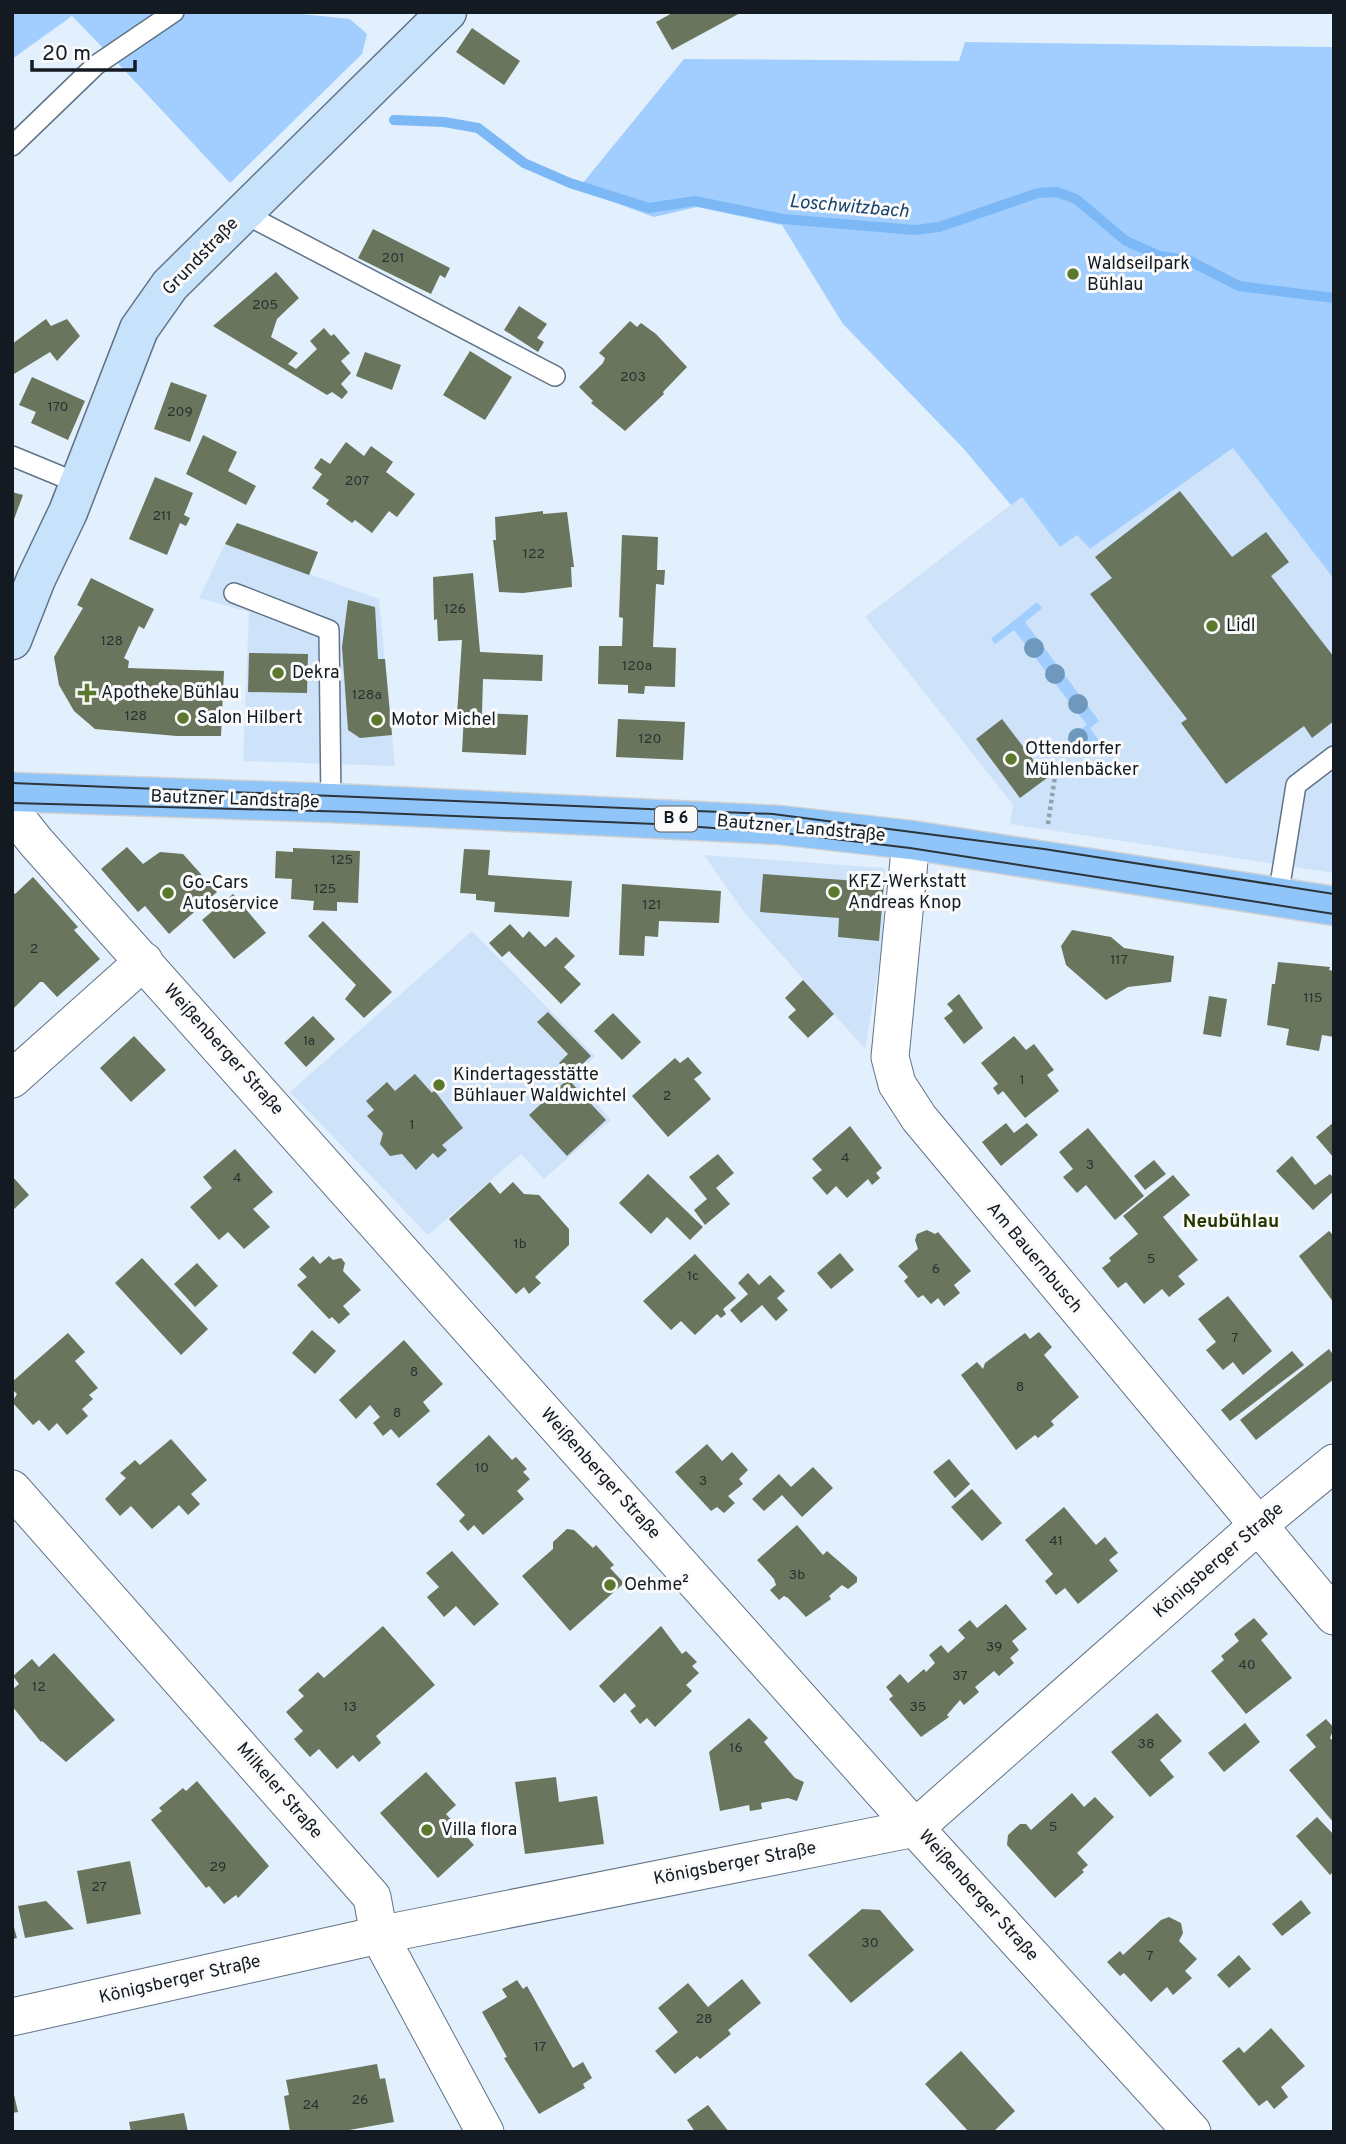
<svg xmlns="http://www.w3.org/2000/svg" width="1346" height="2144" font-family="Overpass,sans-serif">
<rect width="100%" height="100%" fill="#e2effc"/>
<g fill="#cee3fa">
<polygon points="1233,448 1334,579 1334,873 1010,824 1013,805 865,617 1022,496 1060,547 1077,535 1090,549"/>
<polygon points="225,544 379,599 395,766 243,761 249,612 199,598"/>
<polygon points="704,855 885,868 882,947 865,1049 743,911"/>
<polygon points="472,931 595,1056 574,1078 611,1120 544,1179 521,1154 428,1235 290,1092"/>
</g>
<g fill="#a1cefe">
<polygon points="12,12 157,12 103,48 72,16 12,59"/>
<polygon points="189,12 282,12 350,19 367,34 362,54 230,183 112,57"/>
<polygon points="965,42 1334,47 1334,579 1233,448 1090,549 1077,535 1060,547 1022,497 1011,505 963,448 843,324 782,225 697,207 654,217 578,189 684,59 959,61"/>
<polygon points="1037,602 1042,608 1025,622 1099,721 1090,728 1105,749 1067,739 1087,725 1014,630 995,644 991,639"/>
</g>
<g fill="none" stroke-linecap="round" stroke-linejoin="round">
<polyline stroke="#7cb8f6" stroke-width="10" points="394,120 444,122 478,128 524,163 570,183 649,208 695,201 783,219 915,230 939,227 1038,193 1057,192 1076,199 1126,241 1160,256 1188,260 1239,286 1334,298"/>
</g>
<g fill="#6a755d">
<polygon points="674,12 742,12 672,50 656,22"/>
<polygon points="472,28 520,61 504,85 456,52"/>
<polygon points="373,229 450,268 445,278 440,275 431,294 358,258"/>
<polygon points="276,272 299,298 277,319 271,337 298,353 288,364 296,369 317,349 310,341 324,328 331,336 334,334 350,353 341,361 351,373 341,384 348,392 342,399 332,392 327,395 213,326"/>
<polygon points="519,306 547,324 537,338 544,342 538,352 504,330"/>
<polygon points="46,319 51,326 67,319 80,336 57,361 50,352 14,374 12,344"/>
<polygon points="630,321 637,327 641,323 656,334 687,367 663,392 664,394 625,431 591,403 593,401 579,387 603,363 605,358 599,353"/>
<polygon points="470,351 512,377 485,420 443,395"/>
<polygon points="365,352 401,365 392,390 356,376"/>
<polygon points="32,377 85,401 68,440 31,423 36,412 19,405"/>
<polygon points="171,382 207,395 190,442 154,429"/>
<polygon points="203,435 237,452 228,471 256,486 246,505 186,474"/>
<polygon points="346,442 364,456 371,446 393,462 386,472 415,494 397,517 389,511 372,533 355,520 352,523 326,504 329,500 312,488 322,474 314,468 321,458 330,464"/>
<polygon points="155,477 193,493 184,515 190,518 186,526 180,523 167,555 129,539"/>
<polygon points="1180,491 1232,557 1266,532 1289,562 1271,576 1334,657 1334,721 1312,738 1304,726 1226,784 1181,723 1187,719 1090,594 1112,578 1095,557"/>
<polygon points="12,492 23,495 13,522 12,522"/>
<polygon points="543,511 543,514 567,512 574,567 571,567 572,587 523,593 499,592 493,540 496,540 495,517"/>
<polygon points="237,523 318,552 309,575 225,544"/>
<polygon points="622,535 658,537 657,570 665,570 664,585 656,584 653,647 676,648 675,687 645,686 644,694 628,693 628,685 598,684 599,646 622,646 623,618 619,617"/>
<polygon points="473,573 480,652 543,655 542,681 483,679 482,713 528,715 526,755 462,752 464,715 457,715 462,640 438,641 437,619 434,620 433,577"/>
<polygon points="91,578 154,609 144,629 139,626 124,658 129,661 128,668 224,671 221,736 177,736 95,729 74,711 59,685 54,657 83,608 77,605"/>
<polygon points="348,600 375,607 378,659 385,659 392,735 360,738 348,730 342,647"/>
<polygon points="249,653 308,654 307,693 248,692"/>
<polygon points="618,719 685,722 683,760 616,757"/>
<polygon points="1002,719 1047,778 1020,798 976,739"/>
<polygon points="127,847 143,864 160,852 183,854 217,892 169,934 145,906 138,912 101,869"/>
<polygon points="293,848 360,851 358,903 337,902 337,911 313,910 314,901 291,899 292,879 275,878 276,851 293,852"/>
<polygon points="464,849 490,850 488,875 572,881 569,917 494,912 495,902 476,900 476,894 460,893"/>
<polygon points="763,874 884,883 879,941 838,937 839,918 760,912"/>
<polygon points="33,877 78,927 74,930 100,959 57,997 43,982 40,982 12,1010 12,891 15,894"/>
<polygon points="622,884 721,891 719,923 659,921 658,937 645,936 644,956 619,955"/>
<polygon points="233,894 266,933 234,959 202,920"/>
<polygon points="323,921 392,992 364,1018 345,999 356,985 308,936"/>
<polygon points="510,924 523,938 529,931 545,947 556,937 575,956 564,967 581,984 561,1004 509,951 502,957 489,943"/>
<polygon points="1072,930 1111,937 1124,948 1174,956 1171,982 1128,987 1106,1000 1066,965 1061,946"/>
<polygon points="1278,962 1330,967 1329,970 1334,971 1334,1037 1322,1035 1319,1051 1286,1045 1289,1029 1267,1025 1272,984 1275,984"/>
<polygon points="803,980 834,1014 808,1038 788,1017 796,1010 785,998"/>
<polygon points="959,994 983,1028 964,1044 944,1018 953,1011 947,1004"/>
<polygon points="1209,996 1227,999 1221,1037 1203,1034"/>
<polygon points="548,1012 591,1056 571,1075 559,1063 568,1054 537,1022"/>
<polygon points="613,1013 641,1042 622,1060 594,1031"/>
<polygon points="313,1016 335,1039 306,1067 284,1043"/>
<polygon points="134,1036 166,1070 131,1102 100,1068"/>
<polygon points="1014,1036 1026,1050 1034,1044 1054,1070 1047,1075 1059,1091 1025,1118 1003,1091 998,1095 993,1088 998,1084 981,1063"/>
<polygon points="688,1057 702,1073 694,1079 711,1099 668,1137 632,1096 675,1058 680,1063"/>
<polygon points="415,1074 432,1093 434,1090 463,1128 442,1145 447,1150 438,1158 433,1153 416,1170 402,1154 390,1156 380,1144 383,1133 367,1116 374,1110 366,1101 387,1082 395,1091"/>
<polygon points="568,1079 606,1120 567,1156 529,1115"/>
<polygon points="1334,1122 1334,1158 1316,1137"/>
<polygon points="1006,1123 1014,1133 1027,1123 1038,1135 1001,1166 982,1142"/>
<polygon points="850,1126 882,1168 876,1173 880,1178 872,1185 868,1179 847,1198 836,1186 827,1195 812,1178 822,1170 812,1159"/>
<polygon points="1088,1128 1144,1196 1115,1220 1086,1185 1077,1193 1063,1177 1073,1169 1059,1152"/>
<polygon points="235,1149 273,1192 253,1209 270,1227 244,1249 228,1232 219,1240 190,1207 212,1188 203,1177"/>
<polygon points="718,1154 734,1173 716,1188 730,1204 705,1225 694,1210 707,1199 689,1177"/>
<polygon points="1292,1156 1315,1185 1330,1174 1334,1178 1334,1191 1313,1210 1276,1171"/>
<polygon points="1154,1160 1166,1174 1145,1190 1134,1176"/>
<polygon points="648,1174 703,1227 690,1240 667,1217 651,1234 619,1203"/>
<polygon points="1173,1175 1190,1195 1163,1217 1198,1260 1178,1276 1185,1284 1169,1297 1162,1289 1144,1304 1126,1282 1118,1288 1102,1268 1111,1261 1109,1258 1138,1234 1123,1216"/>
<polygon points="12,1176 29,1195 12,1211"/>
<polygon points="490,1182 500,1194 513,1182 524,1194 539,1195 569,1229 569,1245 535,1277 541,1283 529,1294 524,1287 516,1294 449,1219"/>
<polygon points="927,1230 935,1234 938,1232 971,1271 954,1285 960,1293 944,1306 938,1298 931,1304 923,1295 918,1298 904,1281 908,1277 898,1266 918,1249 915,1240 917,1234"/>
<polygon points="1329,1231 1334,1236 1334,1303 1299,1256"/>
<polygon points="840,1253 854,1270 831,1289 817,1273"/>
<polygon points="695,1254 736,1298 723,1309 726,1314 721,1318 717,1314 695,1335 681,1321 671,1330 643,1301"/>
<polygon points="313,1256 320,1264 329,1256 333,1260 341,1258 345,1263 343,1271 361,1290 343,1306 350,1314 339,1324 332,1317 329,1319 297,1285 307,1277 299,1269"/>
<polygon points="142,1258 208,1329 181,1355 115,1283"/>
<polygon points="197,1263 218,1286 195,1307 174,1284"/>
<polygon points="748,1273 759,1285 770,1275 785,1291 777,1298 788,1310 776,1321 762,1305 741,1323 730,1310 748,1294 738,1283"/>
<polygon points="1228,1296 1272,1351 1243,1375 1233,1362 1223,1370 1206,1350 1216,1342 1198,1319"/>
<polygon points="312,1330 336,1351 315,1374 292,1353"/>
<polygon points="1039,1332 1052,1347 1044,1355 1079,1397 1051,1421 1054,1425 1038,1438 1035,1435 1016,1450 961,1375 977,1362 983,1369 985,1363 1025,1333 1030,1339"/>
<polygon points="68,1333 85,1352 75,1361 98,1388 89,1395 93,1399 82,1409 88,1416 67,1435 57,1423 49,1431 39,1420 33,1425 12,1402 17,1394 12,1389 12,1382"/>
<polygon points="404,1340 443,1384 423,1402 430,1411 399,1438 391,1429 383,1436 373,1423 380,1417 370,1405 356,1419 339,1400"/>
<polygon points="1329,1349 1334,1356 1334,1379 1256,1440 1240,1420"/>
<polygon points="1292,1351 1304,1365 1230,1421 1221,1410"/>
<polygon points="489,1435 512,1460 516,1457 527,1469 523,1472 530,1479 517,1491 524,1499 483,1535 474,1525 468,1531 459,1521 465,1515 436,1484"/>
<polygon points="171,1439 207,1480 191,1494 200,1504 188,1515 179,1505 152,1529 131,1506 120,1516 105,1499 126,1478 120,1473 135,1460 140,1465"/>
<polygon points="707,1444 722,1461 732,1452 748,1470 739,1479 743,1484 728,1496 735,1503 724,1513 717,1507 711,1511 675,1472"/>
<polygon points="949,1459 970,1484 955,1498 933,1472"/>
<polygon points="813,1467 833,1488 802,1517 782,1495 764,1511 752,1499 779,1474 791,1487"/>
<polygon points="972,1489 1002,1523 982,1541 951,1507"/>
<polygon points="1064,1507 1096,1545 1105,1537 1118,1553 1109,1560 1118,1571 1078,1604 1065,1588 1056,1595 1045,1581 1053,1574 1025,1540"/>
<polygon points="797,1525 823,1555 827,1551 857,1577 857,1582 848,1589 842,1585 829,1596 831,1599 806,1617 788,1598 784,1596 779,1600 770,1590 776,1585 774,1579 757,1560"/>
<polygon points="567,1529 574,1530 593,1548 596,1545 614,1565 610,1568 624,1583 570,1631 522,1576 553,1549 553,1542"/>
<polygon points="452,1551 499,1604 474,1626 456,1606 444,1617 427,1597 439,1587 426,1573"/>
<polygon points="1006,1604 1027,1629 1012,1641 1019,1650 1010,1658 1014,1663 999,1676 994,1671 975,1687 979,1692 964,1705 960,1700 947,1715 949,1717 921,1737 889,1699 893,1696 886,1687 900,1674 908,1683 924,1669 926,1672 935,1663 929,1655 941,1645 948,1653 965,1638 958,1630 970,1620 977,1628"/>
<polygon points="1254,1618 1268,1634 1261,1640 1292,1678 1246,1714 1211,1671 1224,1660 1221,1656 1239,1641 1234,1634"/>
<polygon points="383,1626 435,1685 376,1736 381,1743 359,1762 353,1755 337,1769 319,1749 310,1757 294,1739 303,1731 286,1712 304,1696 298,1690 318,1672 324,1678"/>
<polygon points="661,1626 682,1654 686,1651 697,1662 692,1666 699,1673 686,1685 692,1691 655,1727 647,1718 640,1724 630,1711 636,1706 625,1693 614,1703 599,1686"/>
<polygon points="54,1653 115,1720 66,1762 42,1741 41,1742 12,1706 12,1690 19,1684 13,1676 32,1659 39,1667"/>
<polygon points="1157,1713 1182,1741 1160,1760 1174,1777 1150,1797 1111,1752"/>
<polygon points="749,1718 768,1738 764,1742 795,1778 804,1782 797,1801 788,1798 761,1803 762,1809 750,1811 749,1805 720,1811 709,1752"/>
<polygon points="1326,1719 1334,1728 1330,1738 1334,1742 1334,1823 1289,1770 1316,1747 1306,1735"/>
<polygon points="1245,1723 1260,1742 1224,1772 1208,1753"/>
<polygon points="426,1772 456,1805 446,1814 474,1845 438,1878 380,1813"/>
<polygon points="556,1777 559,1802 597,1796 604,1844 525,1854 515,1782"/>
<polygon points="197,1781 269,1866 238,1898 236,1895 224,1904 209,1886 206,1888 151,1820 162,1811 159,1808 183,1788 186,1791"/>
<polygon points="1072,1793 1084,1807 1095,1797 1114,1817 1077,1853 1088,1865 1082,1870 1084,1872 1055,1898 1007,1845 1008,1835 1020,1824 1026,1824 1031,1830"/>
<polygon points="1317,1817 1334,1835 1334,1871 1330,1875 1296,1836"/>
<polygon points="130,1861 141,1914 87,1924 77,1871"/>
<polygon points="1301,1900 1311,1913 1282,1936 1272,1924"/>
<polygon points="46,1901 74,1929 25,1938 18,1906"/>
<polygon points="862,1909 880,1910 914,1950 851,2003 808,1955"/>
<polygon points="1169,1917 1181,1923 1183,1933 1179,1941 1197,1959 1185,1971 1192,1978 1173,1995 1167,1987 1151,2002 1124,1973 1120,1976 1107,1962 1120,1951 1123,1955 1161,1920"/>
<polygon points="12,1921 17,1938 12,1939"/>
<polygon points="1239,1955 1251,1969 1229,1988 1217,1975"/>
<polygon points="742,1979 761,2003 728,2030 731,2034 700,2059 697,2056 675,2074 655,2051 678,2032 658,2008 688,1983 708,2007"/>
<polygon points="517,1980 523,1989 527,1986 573,2068 583,2062 592,2078 583,2084 585,2088 539,2114 504,2058 507,2057 482,2012 507,1997 502,1989"/>
<polygon points="1271,2028 1305,2066 1281,2087 1288,2097 1274,2109 1267,2100 1259,2106 1222,2061 1239,2047 1244,2053"/>
<polygon points="961,2051 1015,2111 993,2132 969,2132 925,2084"/>
<polygon points="377,2064 380,2079 385,2078 394,2122 338,2132 290,2132 284,2096 289,2095 286,2080"/>
<polygon points="12,2086 18,2112 12,2113"/>
<polygon points="708,2105 729,2132 695,2132 687,2120"/>
<polygon points="184,2113 188,2132 131,2132 129,2122"/>
</g>
<g fill="none" stroke-linecap="round" stroke-linejoin="round">
<defs>
<g id="service">
<polyline points="12,146 96,65 174,12"/>
<polyline points="243,213 555,376"/>
<polyline points="12,456 80,484"/>
<polyline points="234,593 329,630 331,803"/>
<polyline points="1278,897 1296,785 1334,756"/>
</g>
<g id="minor">
<polyline points="12,812 36,842 915,1828 1192,2132"/>
<polyline points="911,840 890,1057 897,1084 919,1118 1334,1616"/>
<polyline points="12,1079 144,961"/>
<polyline points="12,1489 372,1897 379,1935 485,2132"/>
<polyline points="12,2017 379,1935 915,1828 1256,1527 1334,1463"/>
</g>
<polyline id="secondary" points="12,640 36,579 68,512 139,329 170,285 447,12"/>
<polyline id="primary" points="12,792 331,803 779,825 911,840 1334,906"/>
</defs>
<use href="#service" stroke="#617387" stroke-width="22"/>
<use href="#minor" stroke="#617387" stroke-width="39"/>
<use href="#secondary" stroke="#617387" stroke-width="41"/>
<use href="#primary" stroke="#d0d1d3" stroke-width="41"/>
<polyline stroke="#96a0ab" stroke-width="4.5" stroke-dasharray="3.5 3.5" stroke-linecap="butt" points="1048,824 1057,762"/>
<use href="#service" stroke="#fff" stroke-width="19"/>
<use href="#minor" stroke="#fff" stroke-width="37"/>
<use href="#secondary" stroke="#c7e2fb" stroke-width="38"/>
<use href="#primary" stroke="#8fc5f8" stroke-width="38"/>
<g stroke="#2c343c" stroke-width="2">
<polyline points="12,783 773,814 1044,849 1334,894"/>
<polyline points="12,803 356,812 656,824 784,833 910,848 1334,914"/>
</g>
</g>
<g fill="#6f98bd">
<circle cx="1034" cy="648" r="10"/>
<circle cx="1055" cy="674" r="10"/>
<circle cx="1078" cy="704" r="10"/>
<circle cx="1078" cy="738" r="10"/>
</g>
<g fill="#5c782d" stroke="#fafafa" stroke-width="2.5">
<circle cx="1073" cy="274" r="7"/>
<circle cx="1212" cy="626" r="7"/>
<circle cx="278" cy="673" r="7"/>
<path d="M83.5 682.5h7v7h7v7h-7v7h-7v-7h-7v-7h7z"/>
<circle cx="183" cy="718" r="7"/>
<circle cx="377" cy="720" r="7"/>
<circle cx="1011" cy="759" r="7"/>
<circle cx="834" cy="892" r="7"/>
<circle cx="168" cy="893" r="7"/>
<circle cx="439" cy="1085" r="7"/>
<circle cx="610" cy="1585" r="7"/>
<circle cx="427" cy="1830" r="7"/>
</g>
<g text-anchor="middle" dominant-baseline="central" stroke-width="6" stroke-linejoin="round" paint-order="stroke">
<g font-size="14" fill="#293131">
<text x="393" y="258">201</text>
<text x="265" y="305">205</text>
<text x="633" y="377">203</text>
<text x="58" y="407">170</text>
<text x="180" y="412">209</text>
<text x="357" y="481">207</text>
<text x="162" y="516">211</text>
<text x="534" y="554">122</text>
<text x="455" y="609">126</text>
<text x="112" y="641">128</text>
<text x="637" y="666">120a</text>
<text x="367" y="695">128a</text>
<text x="136" y="716">128</text>
<text x="650" y="739">120</text>
<text x="342" y="860">125</text>
<text x="325" y="889">125</text>
<text x="652" y="905">121</text>
<text x="34" y="949">2</text>
<text x="1119" y="960">117</text>
<text x="1313" y="998">115</text>
<text x="309" y="1041">1a</text>
<text x="1022" y="1080">1</text>
<text x="667" y="1096">2</text>
<text x="412" y="1125">1</text>
<text x="845" y="1158">4</text>
<text x="1090" y="1165">3</text>
<text x="237" y="1178">4</text>
<text x="520" y="1244">1b</text>
<text x="1151" y="1259">5</text>
<text x="936" y="1269">6</text>
<text x="693" y="1276">1c</text>
<text x="1235" y="1338">7</text>
<text x="414" y="1372">8</text>
<text x="1020" y="1387">8</text>
<text x="397" y="1413">8</text>
<text x="482" y="1468">10</text>
<text x="703" y="1481">3</text>
<text x="1056" y="1541">41</text>
<text x="797" y="1575">3b</text>
<text x="994" y="1647">39</text>
<text x="1247" y="1665">40</text>
<text x="960" y="1676">37</text>
<text x="39" y="1687">12</text>
<text x="350" y="1707">13</text>
<text x="918" y="1707">35</text>
<text x="1146" y="1744">38</text>
<text x="736" y="1748">16</text>
<text x="1053" y="1827">5</text>
<text x="218" y="1867">29</text>
<text x="99" y="1887">27</text>
<text x="870" y="1943">30</text>
<text x="1150" y="1956">7</text>
<text x="704" y="2019">28</text>
<text x="540" y="2047">17</text>
<text x="360" y="2100">26</text>
<text x="311" y="2105">24</text>
</g>
<rect fill="#fafafa" stroke="#585d63" stroke-width="2" x="655" y="806.5" width="42" height="25" rx="5"/>
<g font-size="16" font-weight="bold" fill="#131a22">
<text x="676" y="819">B 6</text>
</g>
<g font-size="18" fill="#131a22" stroke="#fafafa">
<text transform="translate(201 257) rotate(-46)">Grundstraße</text>
<text transform="translate(235 800) rotate(2)">Bautzner Landstraße</text>
<text transform="translate(801 829) rotate(5)">Bautzner Landstraße</text>
<text transform="translate(223 1050) rotate(48)">Weißenberger Straße</text>
<text transform="translate(1034 1258) rotate(50)">Am Bauernbusch</text>
<text transform="translate(600 1474) rotate(48)">Weißenberger Straße</text>
<text transform="translate(1219 1561) rotate(-41)">Königsberger Straße</text>
<text transform="translate(279 1791) rotate(49)">Milkeler Straße</text>
<text transform="translate(735 1864) rotate(-11)">Königsberger Straße</text>
<text transform="translate(978 1896) rotate(48)">Weißenberger Straße</text>
<text transform="translate(180 1980) rotate(-13)">Königsberger Straße</text>
</g>
<g font-size="18" fill="#131a22" stroke="#fafafa" text-anchor="start">
<text x="1087" y="264">Waldseilpark<tspan x="1087" dy="21">Bühlau</tspan></text>
<text x="1226" y="626">Lidl</text>
<text x="292" y="673">Dekra</text>
<text x="101" y="693">Apotheke Bühlau</text>
<text x="197" y="718">Salon Hilbert</text>
<text x="391" y="720">Motor Michel</text>
<text x="1025" y="749">Ottendorfer<tspan x="1025" dy="21">Mühlenbäcker</tspan></text>
<text x="848" y="882">KFZ-Werkstatt<tspan x="848" dy="21">Andreas Knop</tspan></text>
<text x="182" y="883">Go-Cars<tspan x="182" dy="21">Autoservice</tspan></text>
<text x="453" y="1075">Kindertagesstätte<tspan x="453" dy="21">Bühlauer Waldwichtel</tspan></text>
<text x="624" y="1585">Oehme²</text>
<text x="441" y="1830">Villa flora</text>
</g>
<g font-size="19" font-style="italic" fill="#19436c" stroke="#fafafa">
<text transform="translate(849 207) rotate(5)">Loschwitzbach</text>
</g>
<g font-size="19" font-weight="bold" fill="#253801" stroke="#fafafa">
<text x="1231" y="1222">Neubühlau</text>
</g>
</g>
<rect width="1346" height="2144" fill="none" stroke="#131a22" stroke-width="28"/>
<path d="M32 60v10h103v-10" fill="none" stroke="#131a22" stroke-width="3.5"/>
<text x="42" y="60" font-size="21" fill="#131a22" stroke="#fafafa" stroke-width="5" paint-order="stroke">20 m</text>
</svg>
